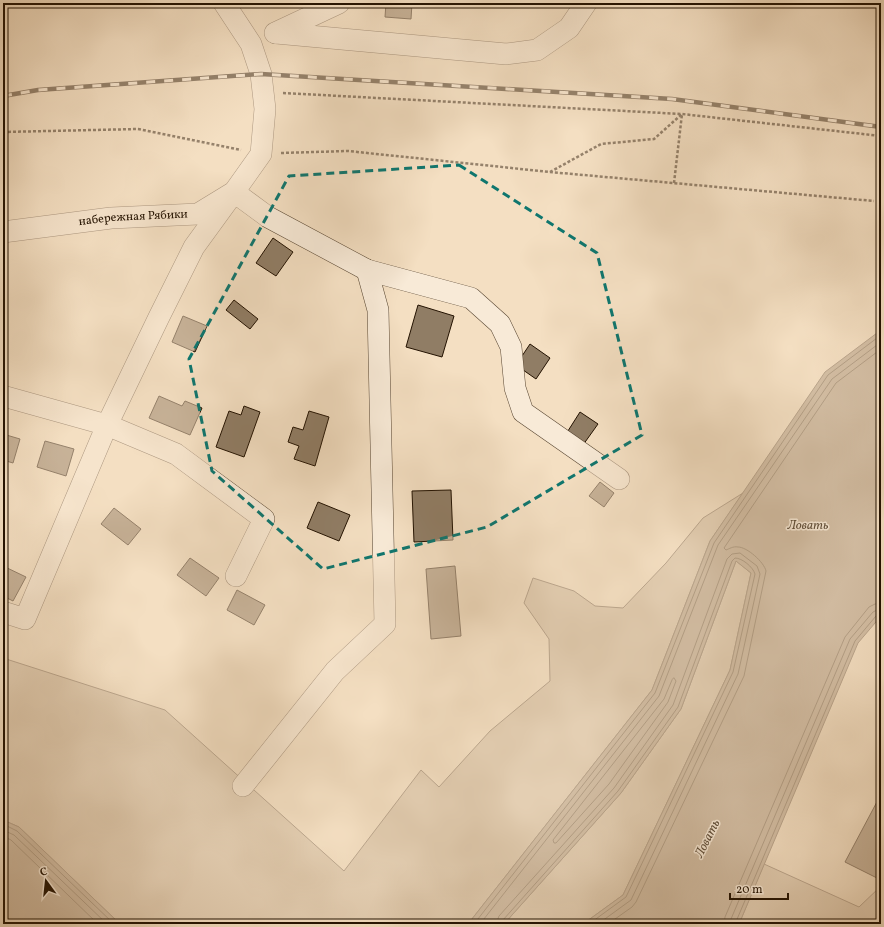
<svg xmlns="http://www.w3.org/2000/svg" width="884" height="927" font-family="Vollkorn,serif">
<rect width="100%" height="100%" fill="#f4dfc2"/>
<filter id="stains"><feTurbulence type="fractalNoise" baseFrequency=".005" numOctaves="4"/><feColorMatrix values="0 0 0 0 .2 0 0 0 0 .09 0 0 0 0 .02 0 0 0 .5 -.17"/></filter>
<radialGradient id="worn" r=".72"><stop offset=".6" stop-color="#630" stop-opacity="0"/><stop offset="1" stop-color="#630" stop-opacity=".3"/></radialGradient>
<g fill="#d0bca1" stroke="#7a6751">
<polygon points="743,493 710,541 652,690 468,924 120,924 19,827 3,820 3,658 165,710 344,871 421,770 439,787 490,731 550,681 549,639 524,603 533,578 574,591 595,606 623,608 666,563 703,518"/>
<polygon points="736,561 751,573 730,670 623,895 583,924 504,924 621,793 681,709"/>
<polygon points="764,864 859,907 881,886 881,924 739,924"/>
</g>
<g fill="#ad9980" stroke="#76634d">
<polygon points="881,330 881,616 858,643 739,924 583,924 623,895 730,670 751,573 736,561 681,709 621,793 504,924 468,924 652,690 710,541 825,372"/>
<polygon points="3,820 19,827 120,924 3,924"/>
</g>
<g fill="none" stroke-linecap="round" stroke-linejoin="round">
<g stroke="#685640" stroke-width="1">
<polygon points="674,678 676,681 668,702 609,784 556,843 554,843 553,840 664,699 672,680"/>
<polyline points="3,824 17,831 114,924"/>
<polyline points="3,830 14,835 107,924"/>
<polyline points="3,836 11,840 98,924"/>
<polyline points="474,924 655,693 714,543 828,375 881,335"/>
<polyline points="480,924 659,696 718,545 832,379 881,342"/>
<polyline points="496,924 499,916 614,788 673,705 727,559 732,554 740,553 757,566 760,574 738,674 631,900 598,924"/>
<path d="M501,924L503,920L618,791L678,707L732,561L735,558C742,558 753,567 755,574L733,672L626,897L589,924"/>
<path d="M608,924L632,907L636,902L744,676L766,571C764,562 747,547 738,547C733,546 729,549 726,550L724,548L836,383L881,349"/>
<polyline points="724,924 725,917 845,637 869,607 875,604 881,603"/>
<polyline points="730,924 731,919 850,639 873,612 877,610 881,609"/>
<polyline points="735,924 855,641 876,616 881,614"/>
</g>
</g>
<g fill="#907d65" stroke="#231201">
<polygon points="386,3 412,3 411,19 385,17"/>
<polygon points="273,238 293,252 276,276 256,263"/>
<polygon points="234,300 258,319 250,329 226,310"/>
<polygon points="418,305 454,316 442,357 406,347"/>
<polygon points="183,316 207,326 195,352 172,342"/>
<polygon points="530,344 550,358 536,379 516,365"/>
<polygon points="159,396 182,406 185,401 202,408 190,435 149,418"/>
<polygon points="244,406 260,412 244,457 216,447 229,411 241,415"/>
<polygon points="309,411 329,417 315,466 294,459 299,446 288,442 293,427 303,430"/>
<polygon points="580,412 598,424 583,445 566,434"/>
<polygon points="3,428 5,428 3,434 20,439 13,463 3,460"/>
<polygon points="45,441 74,449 66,476 37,467"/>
<polygon points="600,482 614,493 604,507 589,496"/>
<polygon points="451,490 453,540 414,542 412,491"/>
<polygon points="318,502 350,515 339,541 307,528"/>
<polygon points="114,508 141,529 128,545 101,524"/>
<polygon points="190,558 219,578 206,596 177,575"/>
<polygon points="3,566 26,577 13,601 3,596"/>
<polygon points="455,566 461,636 431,639 426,569"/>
<polygon points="237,590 265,605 254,625 227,610"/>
<polygon points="879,798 881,799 881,872 877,878 845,862"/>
</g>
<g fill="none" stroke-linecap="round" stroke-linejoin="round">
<defs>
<g id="minor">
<polyline points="275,33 339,3"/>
<polyline points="276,33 506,54 537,50 569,28 586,3"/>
<path id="s1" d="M3,232L111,218L198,214L234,192L261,154L265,109L261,74L251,44L224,3"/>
<polyline points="3,396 107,425 176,454 264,519 236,576"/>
<polyline points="3,612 25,619 107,425 159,317 194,247 234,192 268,217 367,270 471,298 500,324 511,347 515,388 523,412 619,479"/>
<polyline points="243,786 335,671 385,624 378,310 367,270"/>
</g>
</defs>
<use href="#minor" stroke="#574531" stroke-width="22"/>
<g stroke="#231201" stroke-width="2.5" stroke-dasharray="3 2" stroke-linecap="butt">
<polyline points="283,93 682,114 881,136"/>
<polyline points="3,132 138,129 241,150"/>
<polyline points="281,153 348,151 550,172 874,201"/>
<polyline points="550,172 601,144 654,139 682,114"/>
<polyline points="674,183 682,114"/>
</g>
<use href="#minor" stroke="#f8ead7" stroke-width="21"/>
<defs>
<polyline id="rail" points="3,96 38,90 261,74 672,99 881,127"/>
</defs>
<use href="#rail" stroke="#231201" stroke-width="4.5"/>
<use href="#rail" stroke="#f8ead7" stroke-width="3" stroke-dasharray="9" stroke-linecap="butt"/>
</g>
<path d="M0 0H884V927H0ZM459,165L597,253L642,435L487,527L323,569L212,471L189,359L289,176Z" fill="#f4dfc2" fill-opacity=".55" fill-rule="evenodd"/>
<path fill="none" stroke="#0f766e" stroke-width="3" stroke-dasharray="8 5" stroke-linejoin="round" d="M459,165L597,253L642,435L487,527L323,569L212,471L189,359L289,176Z"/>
<g text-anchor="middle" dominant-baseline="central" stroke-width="3" stroke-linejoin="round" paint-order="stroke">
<g font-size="12" fill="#231201" stroke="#f8ead7">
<text stroke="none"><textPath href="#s1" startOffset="131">набережная Рябики</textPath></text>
</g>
<g font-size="13" font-style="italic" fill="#614f3a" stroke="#f8ead7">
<text x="808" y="526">Ловать</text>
<text transform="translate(708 839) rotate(-63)">Ловать</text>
</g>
</g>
<rect width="884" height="927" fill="none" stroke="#f4dfc2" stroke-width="16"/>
<rect x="4" y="4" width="876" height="919" fill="none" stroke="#231201" stroke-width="2"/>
<rect x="8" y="8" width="868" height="911" fill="none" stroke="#231201"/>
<g transform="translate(46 881) rotate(345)" stroke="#f8ead7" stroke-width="3" paint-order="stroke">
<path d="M0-3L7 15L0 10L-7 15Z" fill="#231201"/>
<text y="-6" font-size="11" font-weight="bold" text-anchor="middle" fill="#231201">С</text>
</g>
<path d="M730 893v6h58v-6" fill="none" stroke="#231201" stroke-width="2"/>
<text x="736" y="893" font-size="12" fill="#231201" stroke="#f8ead7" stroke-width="3" paint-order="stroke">20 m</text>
<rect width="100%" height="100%" filter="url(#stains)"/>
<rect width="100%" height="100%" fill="url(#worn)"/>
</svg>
